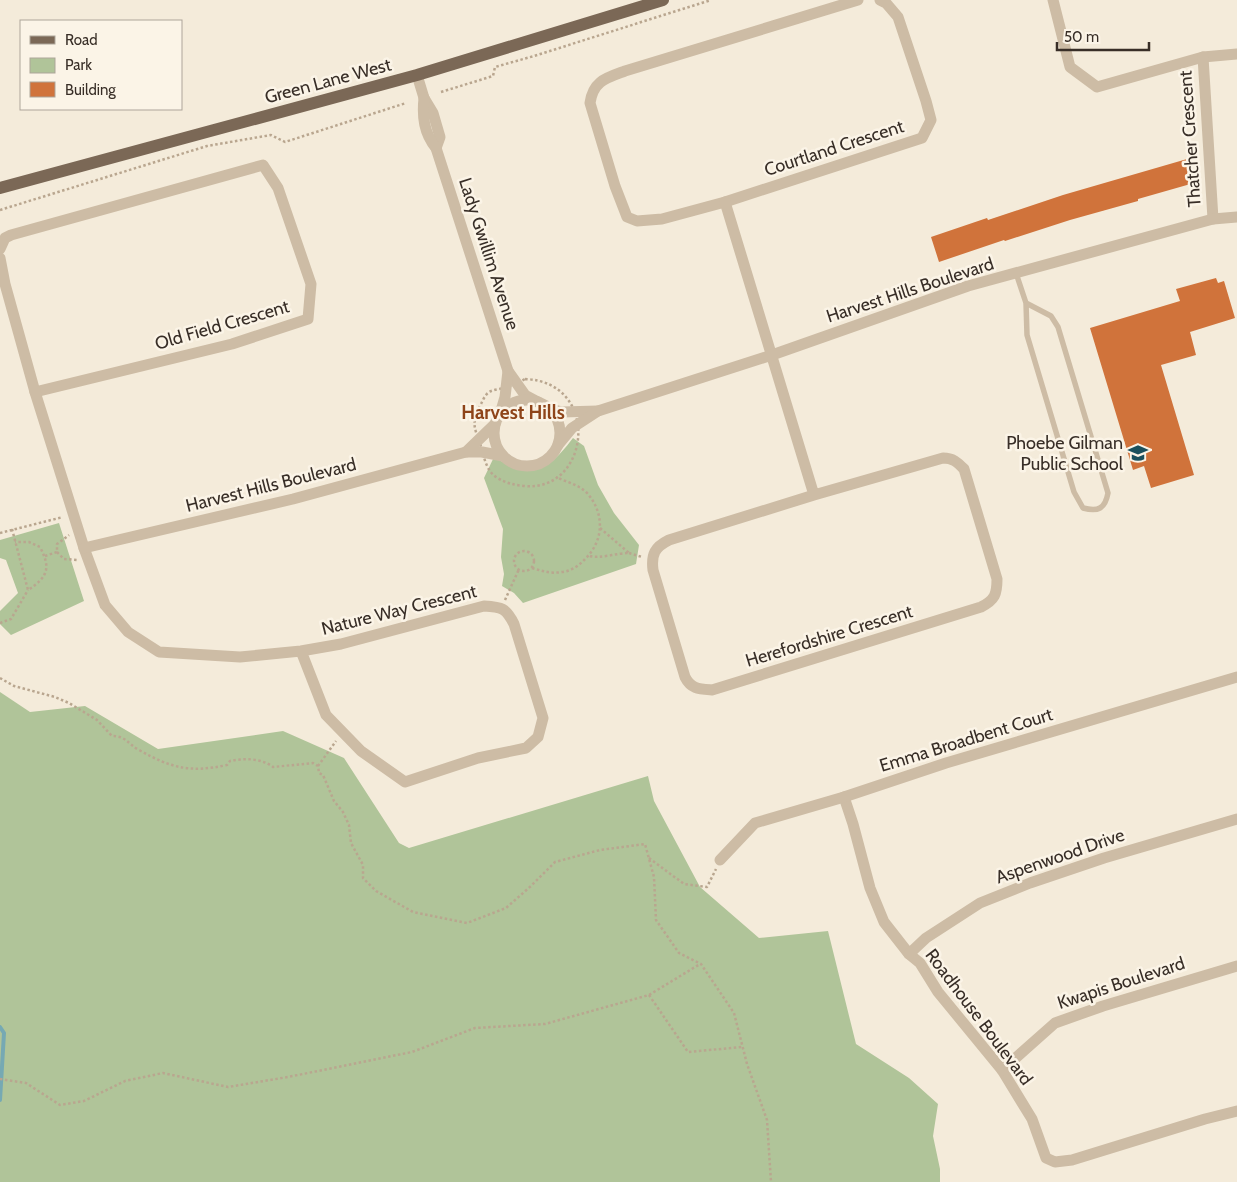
<svg xmlns="http://www.w3.org/2000/svg" width="1237" height="1182" font-family="Cabin,sans-serif">
<rect width="100%" height="100%" fill="#f4ebda"/>
<g fill="#b0c499">
<path d="M573,438L584,446L598,485L614,513L639,545L636,564L523,603L514,593L502,586L504,574L501,557L503,529L484,478L494,457C533,480 547,472 573,438Z"/>
<polygon points="59,523 84,601 11,635 0,624 0,611 18,593 6,560 0,558 0,540"/>
<polygon points="0,692 30,712 85,706 158,749 283,731 344,758 399,843 409,848 648,776 654,801 700,887 759,938 828,931 856,1044 909,1078 938,1104 933,1136 940,1169 940,1182 0,1182"/>
</g>
<g fill="none" stroke-linecap="round" stroke-linejoin="round">
<polyline stroke="#76a9b3" stroke-width="4" points="0,1027 4,1033 0,1100"/>
</g>
<g fill="#d0733b">
<polygon points="1187,159 1194,183 1138,199 1138,201 1070,220 1005,241 1004,240 939,262 931,237 987,218 988,220 1063,195"/>
<polygon points="1216,278 1218,283 1224,281 1235,318 1190,332 1196,355 1161,365 1194,475 1151,488 1144,466 1133,470 1090,328 1180,301 1176,289"/>
</g>
<g fill="none" stroke-linecap="round" stroke-linejoin="round">
<g stroke="#b9a68f" stroke-width="2.5" stroke-dasharray="2.5 2.5" stroke-linecap="butt">
<polyline points="441,92 493,76 495,67 534,56 711,0"/>
<polyline points="0,210 207,146 271,135 285,142 406,103"/>
<path d="M525,379C602,382 590,492 525,486C514,485 505,483 496,477C487,471 484,458 481,447C475,427 470,425 481,404C483,400 485,395 489,392C495,389 502,389 507,387C513,385 519,382 525,379Z"/>
<path d="M12,529L28,590C48,577 51,568 40,547L29,542H15"/>
<polyline points="0,533 63,517"/>
<circle cx="524" cy="561" r="10"/>
<polyline points="57,552 64,559 78,560"/>
<polyline points="629,553 642,557"/>
<polyline points="45,556 57,552 57,544 69,535"/>
<path d="M590,556C598,559 618,553 629,553L600,528"/>
<path d="M532,568C542,571 551,574 562,572C571,571 579,566 585,559C604,541 605,513 587,493C578,484 566,482 556,477"/>
<polyline points="505,600 519,569"/>
<polyline points="0,623 11,619 28,590"/>
<path d="M0,678L14,686L55,697L69,703L97,720L112,736C126,736 128,744 139,750C171,768 190,773 227,765L230,761C244,758 261,758 273,767L313,763L318,766L319,773L323,775L334,801L343,812L349,825L351,843L363,865V878L376,891L413,912L467,923L506,908L531,886L555,862L600,850L645,844L654,877L656,920L679,953L701,964L734,1013L747,1064L767,1120L771,1182"/>
<polyline points="318,766 336,741"/>
<polyline points="649,858 684,884 707,887 716,869"/>
<polyline points="649,995 688,1052 742,1047"/>
<polyline points="0,1079 26,1083 60,1105 84,1101 125,1081 163,1073 228,1087 288,1077 412,1052 475,1028 545,1024 649,995 700,964"/>
</g>
<path stroke="#cdbca5" stroke-width="5.5" d="M1016,273L1026,303L1027,335L1074,492L1083,508C1098,512 1105,509 1108,493L1058,327L1051,316L1026,303"/>
<g stroke="#cdbca5" stroke-width="11">
<path d="M858,0L625,71C606,78 593,81 590,103L615,186L627,217L637,221L662,219L725,202L922,138L931,120L926,101L898,17L886,3L880,0"/>
<polyline points="1053,0 1070,67 1097,87 1203,57 1237,54"/>
<polyline points="1203,57 1213,219"/>
<polyline points="417,75 424,98 433,113 440,137 436,148"/>
<path d="M424,98C422,117 424,133 436,148L508,371L525,395L538,402"/>
<path d="M725,202L814,495L669,540C655,547 651,554 653,570L685,677C691,689 699,689 712,690L981,607C995,600 997,594 997,579L964,469C957,462 953,458 943,458L814,495"/>
<polyline points="0,249 5,238 11,235 263,165 278,188 311,284 308,319 232,344 35,392"/>
<path d="M0,258L5,284L35,392L84,548L105,605L128,632L159,652L240,657L301,651L341,644L484,606C502,607 506,608 514,624L543,718L538,737L526,748L478,758L405,782L361,751L326,715L301,651"/>
<circle cx="527" cy="433" r="33"/>
<polyline points="547,408 562,412 598,411"/>
<polyline points="500,414 505,397 508,371"/>
<polyline points="558,445 572,428 598,411 772,355 968,286 1213,219 1237,217"/>
<polyline points="466,452 495,424"/>
<polyline points="84,548 293,499 466,452 482,452 503,456"/>
<polyline points="844,797 853,824 870,888 884,922 909,954 920,963 938,992 1002,1070 1032,1119 1046,1158 1055,1162 1072,1160 1205,1119 1237,1111"/>
<polyline points="720,860 755,823 844,797 946,763 1237,677"/>
<polyline points="909,954 926,938 980,903 1030,883 1104,858 1237,819"/>
<polyline points="1002,1070 1055,1023 1103,1006 1237,966"/>
</g>
<polyline stroke="#7b6856" stroke-width="12" points="0,188 417,75 663,0"/>
</g>
<defs>
<symbol id="school-bare" viewBox="-9 -9 18 18"><path d="M0-5L7-2L0 1L-7-2ZM-4 1L0 2.5L4 1V4Q0 6-4 4Z" fill="#19505d" stroke="#fbf4e7" stroke-width="2.5" paint-order="stroke"/></symbol>
</defs>
<g fill-rule="evenodd">
<use href="#school-bare" x="1124" y="439" width="28" height="28"/>
</g>
<g text-anchor="middle" dominant-baseline="central" stroke-width="5" stroke-linejoin="round" paint-order="stroke">
<g font-size="18" fill="#382e27" stroke="#fbf4e7">
<text transform="translate(328 81) rotate(-15)">Green Lane West</text>
<text transform="translate(1190 139) rotate(-94)">Thatcher Crescent</text>
<text transform="translate(834 148) rotate(-18)">Courtland Crescent</text>
<text transform="translate(489 254) rotate(72)">Lady Gwillim Avenue</text>
<text transform="translate(910 290) rotate(-18)">Harvest Hills Boulevard</text>
<text transform="translate(222 325) rotate(-16)">Old Field Crescent</text>
<text transform="translate(271 485) rotate(-14)">Harvest Hills Boulevard</text>
<text transform="translate(399 610) rotate(-14)">Nature Way Crescent</text>
<text transform="translate(829 636) rotate(-17)">Herefordshire Crescent</text>
<text transform="translate(966 740) rotate(-17)">Emma Broadbent Court</text>
<text transform="translate(1060 856) rotate(-19)">Aspenwood Drive</text>
<text transform="translate(1121 983) rotate(-18)">Kwapis Boulevard</text>
<text transform="translate(979 1017) rotate(53)">Roadhouse Boulevard</text>
</g>
<g font-size="18" fill="#382e27" stroke="#fbf4e7" text-anchor="end">
<text x="1123" y="443">Phoebe Gilman<tspan x="1123" dy="21">Public School</tspan></text>
</g>
<g font-size="19" font-weight="bold" fill="#8e4419" stroke="#fbf4e7">
<text x="513" y="412">Harvest Hills</text>
</g>
</g>
<rect x="20" y="20" width="162" height="90" fill="#fbf4e7" stroke="#ada59a"/>
<rect x="30" y="36" width="25" height="8" fill="#7b6856" stroke="#ada59a"/>
<text x="65" y="45" font-size="15" fill="#382e27">Road</text>
<rect x="30" y="58" width="25" height="15" fill="#b0c499" stroke="#ada59a"/>
<text x="65" y="70" font-size="15" fill="#382e27">Park</text>
<rect x="30" y="82" width="25" height="15" fill="#d0733b" stroke="#ada59a"/>
<text x="65" y="95" font-size="15" fill="#382e27">Building</text>
<path d="M1057 42v8h92v-8" fill="none" stroke="#382e27" stroke-width="2.5"/>
<text x="1064" y="42" font-size="15" fill="#382e27" stroke="#fbf4e7" stroke-width="4" paint-order="stroke">50 m</text>
</svg>
